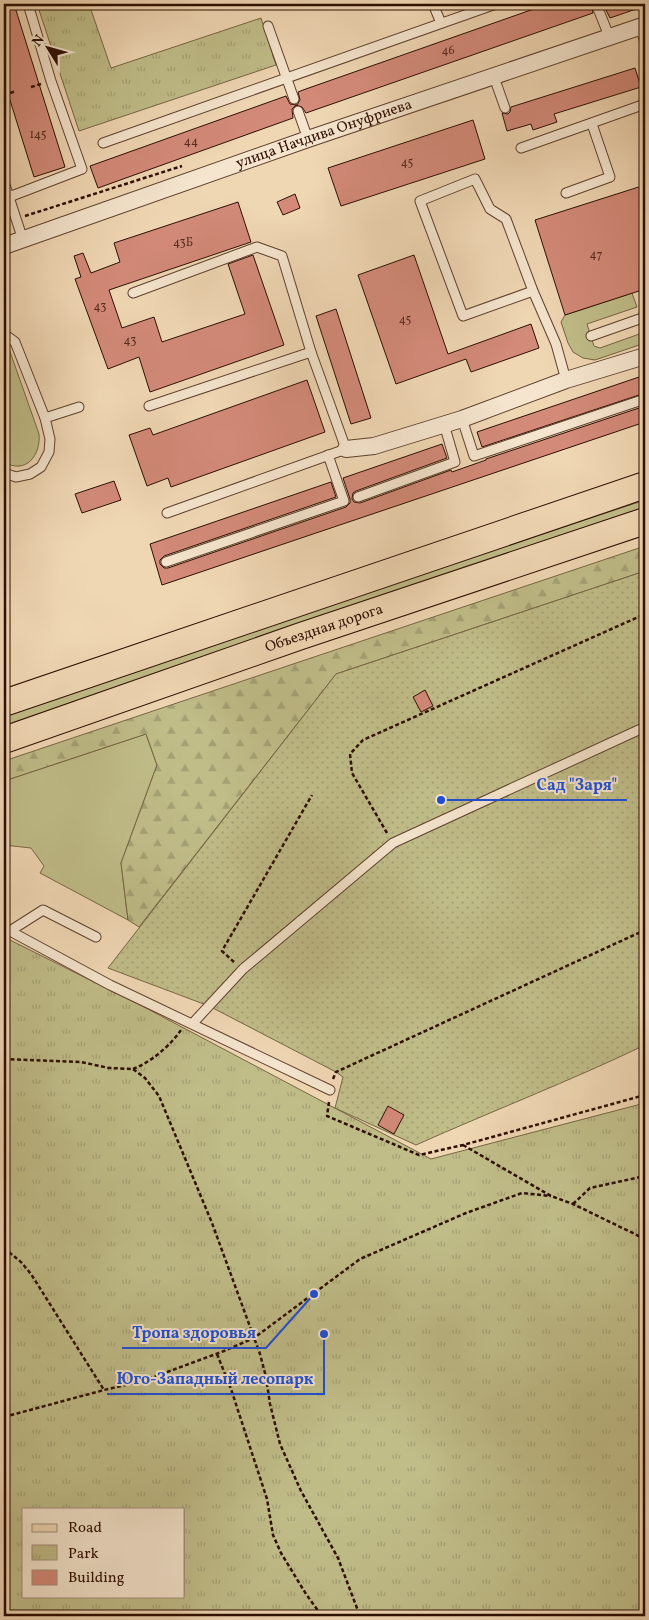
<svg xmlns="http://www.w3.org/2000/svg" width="649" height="1620" font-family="Vollkorn,serif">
<defs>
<pattern id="forest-firs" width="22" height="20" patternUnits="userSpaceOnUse" patternTransform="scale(1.25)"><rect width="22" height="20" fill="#c0bd89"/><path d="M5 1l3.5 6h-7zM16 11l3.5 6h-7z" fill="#a5a174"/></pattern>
<pattern id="park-tufts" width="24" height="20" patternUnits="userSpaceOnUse" patternTransform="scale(1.25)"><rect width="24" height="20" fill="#c0bd89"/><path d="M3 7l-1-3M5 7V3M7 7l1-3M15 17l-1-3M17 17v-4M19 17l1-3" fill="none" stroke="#a5a174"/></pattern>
<pattern id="garden-dots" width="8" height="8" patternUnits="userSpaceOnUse" patternTransform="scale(1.25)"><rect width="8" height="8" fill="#c0bd89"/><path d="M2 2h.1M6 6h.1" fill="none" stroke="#a5a174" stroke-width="1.8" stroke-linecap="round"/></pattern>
</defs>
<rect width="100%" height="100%" fill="#f0d7b4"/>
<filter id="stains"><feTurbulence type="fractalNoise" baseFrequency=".004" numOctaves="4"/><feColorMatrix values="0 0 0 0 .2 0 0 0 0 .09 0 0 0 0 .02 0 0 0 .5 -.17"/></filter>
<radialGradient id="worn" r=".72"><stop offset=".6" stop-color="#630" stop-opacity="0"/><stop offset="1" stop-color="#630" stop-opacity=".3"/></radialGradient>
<g fill="#c0bd89" stroke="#766644">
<polygon points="632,293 637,307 587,324 594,346 600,348 645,332 645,343 595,360 583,358 573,352 568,343 561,322 565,315"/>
<path d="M4,342L8,346L39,434C41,455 26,475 4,462Z"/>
<polygon points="645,500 645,515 4,729 4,713"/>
<polygon points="146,734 157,765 121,863 128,920 40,873 44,866 31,848 4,845 4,781"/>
</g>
<polygon fill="url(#forest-firs)" stroke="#766644" points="645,546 645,571 336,674 139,927 128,920 121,863 157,765 146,734 4,781 4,761"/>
<g fill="url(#park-tufts)" stroke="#766644" fill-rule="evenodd">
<polygon points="37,4 89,4 111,68 261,18 276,65 79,131"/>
<path d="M4,937L146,1008L431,1159L645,1103V1616H4ZM24,1509H184V1596H24Z"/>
</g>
<path fill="url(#garden-dots)" stroke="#766644" d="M645,571V1045C570,1081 492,1111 416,1145L335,1108L343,1077L336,1072L209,1006L108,968L336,674Z"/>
<g fill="#d38a79" stroke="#2d0e00">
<polygon points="4,4 14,4 65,167 34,177 4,81"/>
<polygon points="548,4 591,4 593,13 306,113 302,107 296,105 292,109 293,118 98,188 90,166 286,96 290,104 297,105 300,100 298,92 303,90"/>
<polygon points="603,4 645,4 645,6 610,18"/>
<polygon points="635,68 641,87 554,114 557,122 533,130 531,124 507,131 502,113 508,114 510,112 511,107"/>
<polygon points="473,120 485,159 341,206 328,168"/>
<polygon points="645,185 645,289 565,315 535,220"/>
<polygon points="295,194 300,208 283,215 277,202"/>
<polygon points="238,202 251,242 109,290 122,328 154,317 162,342 245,314 228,264 253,255 284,345 150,392 139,357 108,369 75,279 81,277 74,256 83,253 91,273 120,262 114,243"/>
<polygon points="414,255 448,354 531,324 539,348 471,372 466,359 396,384 358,275"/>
<polygon points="336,309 371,418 351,424 316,316"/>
<polygon points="645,375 645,393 482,447 477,432"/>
<polygon points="307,380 325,432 171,487 168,478 147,486 129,435 150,428 153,435"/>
<polygon points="645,406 645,422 162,585 150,544 331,482 336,497 164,556 160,560 160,564 164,568 168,568 346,507 350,503 350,499 343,478 442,444 447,458 356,491 353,493 352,499 354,502 360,503 451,470 452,472 486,460 486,459"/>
<polygon points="114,481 121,500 82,513 75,494"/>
<polygon points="425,690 433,706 421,712 413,697"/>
<polygon points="388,1106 404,1115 394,1134 378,1125"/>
</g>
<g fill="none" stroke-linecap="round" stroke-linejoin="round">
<defs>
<g id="lane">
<polyline points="433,4 441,23"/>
<polyline points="597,6 607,31"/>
<polyline points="268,26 294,99"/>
<polyline points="640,27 645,42"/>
<polyline points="494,77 505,108"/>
<polyline points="298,111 308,139"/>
<polyline points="103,143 496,4"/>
<polyline points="521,148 645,104"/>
<polyline points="4,182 23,240"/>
<polyline points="566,193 610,177 592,124"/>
<polyline points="9,197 82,169 51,81 28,4"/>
<polyline points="533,291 463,316 420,201 475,179 490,209 506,219 533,291 556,344 566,380"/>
<polyline points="133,293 257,247 282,256 311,352 346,449 167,513"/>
<polyline points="4,334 15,342 45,418 50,439 49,452 41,467 30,474 16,477 4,473"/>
<polyline points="591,336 645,317"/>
<polyline points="149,406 311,352"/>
<polyline points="45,418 79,407"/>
<polyline points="462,419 474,456 645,399"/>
<polyline points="358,497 455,462 444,424"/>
<polyline points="166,562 344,501 328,455"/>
<polyline points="4,928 10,931 43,910 96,937"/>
<polyline points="10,931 110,985 330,1090"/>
<polyline points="193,1023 243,969 393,843 645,727"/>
</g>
<g id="street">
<path id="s1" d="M4,246L308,139L645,25"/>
<polyline points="346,449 374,446 462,419 566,380 645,356"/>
</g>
<g id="primary">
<polyline points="4,703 645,485"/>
<path id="s2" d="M4,740L301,636L645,521"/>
</g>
</defs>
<use href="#lane" stroke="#5e402d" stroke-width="11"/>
<use href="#street" stroke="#5e402d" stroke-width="18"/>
<use href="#primary" stroke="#2d0e00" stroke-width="28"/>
<g stroke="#2d0e00" stroke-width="2.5" stroke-dasharray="4 2.5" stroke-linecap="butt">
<polyline points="31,87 41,84"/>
<polyline points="4,95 16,91"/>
<polyline points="25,216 182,166"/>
<polyline points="387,833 352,773 350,754 363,740 645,614"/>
<polyline points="234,962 222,951 312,795"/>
<polyline points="4,1059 81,1062 109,1068 133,1069 145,1078 159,1096 212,1223 260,1354 266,1377 270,1404 280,1444 301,1491 338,1558 360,1616"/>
<path d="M133,1069C151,1062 170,1046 181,1030"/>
<polyline points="333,1079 336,1072 645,930"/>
<polyline points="329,1102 327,1116 419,1155 463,1145 645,1095"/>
<polyline points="463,1145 551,1196 573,1204 645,1239"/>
<polyline points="573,1204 590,1188 645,1176"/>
<polyline points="4,1248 21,1262 31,1274 104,1390"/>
<polyline points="217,1354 231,1389 267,1499 273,1535 281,1553 306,1594 322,1616"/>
<polyline points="4,1417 104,1390 143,1381 224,1351 254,1338 360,1259 466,1213 522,1193 551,1196"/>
</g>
<use href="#lane" stroke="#f5e5ce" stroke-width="9"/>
<use href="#street" stroke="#f5e5ce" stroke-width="16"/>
<use href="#primary" stroke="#f0d7b4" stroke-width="26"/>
</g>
<g text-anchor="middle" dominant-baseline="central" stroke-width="4" stroke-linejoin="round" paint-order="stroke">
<g font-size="12" fill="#562d1e">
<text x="448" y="51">46</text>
<text x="38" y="135">145</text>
<text x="191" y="142">44</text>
<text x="407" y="163">45</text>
<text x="183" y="243">43Б</text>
<text x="596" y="255">47</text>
<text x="100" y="307">43</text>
<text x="405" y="320">45</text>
<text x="130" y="341">43</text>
</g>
<g font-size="15" fill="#2d0e00" stroke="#f5e5ce">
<text stroke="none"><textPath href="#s1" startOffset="339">улица Начдива Онуфриева</textPath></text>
<text stroke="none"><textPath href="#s2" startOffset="339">Объездная дорога</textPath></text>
</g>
</g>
<path fill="none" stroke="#1d4ed8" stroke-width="2" d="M441 800L526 800H627M314 1294L266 1348H122M324 1334L324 1394H107"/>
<g fill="#1d4ed8" stroke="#f5e5ce" stroke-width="2">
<circle cx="441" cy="800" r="5"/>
<circle cx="314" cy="1294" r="5"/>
<circle cx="324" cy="1334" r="5"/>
</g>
<g font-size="16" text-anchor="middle" font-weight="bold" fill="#1d4ed8" stroke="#f5e5ce" stroke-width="4" stroke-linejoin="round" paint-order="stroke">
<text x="577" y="790">Сад "Заря"</text>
<text x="194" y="1338">Тропа здоровья</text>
<text x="215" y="1384">Юго-Западный лесопарк</text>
</g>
<rect width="649" height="1620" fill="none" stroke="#f0d7b4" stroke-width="20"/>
<rect x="5" y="5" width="639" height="1610" fill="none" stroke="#2d0e00" stroke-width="2.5"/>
<rect x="10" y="10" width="629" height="1600" fill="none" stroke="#2d0e00"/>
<rect x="22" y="1508" width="162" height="90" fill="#f5e5ce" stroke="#a58f7c"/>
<rect x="32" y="1524" width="25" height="8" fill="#f0d7b4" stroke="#a58f7c"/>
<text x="68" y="1532" font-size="15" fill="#2d0e00">Road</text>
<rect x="32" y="1545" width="25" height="15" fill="url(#park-tufts)" stroke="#a58f7c"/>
<text x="68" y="1558" font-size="15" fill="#2d0e00">Park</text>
<rect x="32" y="1570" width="25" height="15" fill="#d38a79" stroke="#a58f7c"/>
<text x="68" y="1582" font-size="15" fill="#2d0e00">Building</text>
<g transform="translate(48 48) rotate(307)" stroke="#f5e5ce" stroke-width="4" paint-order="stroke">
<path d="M0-4L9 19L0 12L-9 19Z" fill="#2d0e00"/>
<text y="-8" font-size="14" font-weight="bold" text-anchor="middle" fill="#2d0e00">N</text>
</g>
<rect width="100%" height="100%" filter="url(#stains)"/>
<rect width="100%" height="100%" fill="url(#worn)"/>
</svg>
